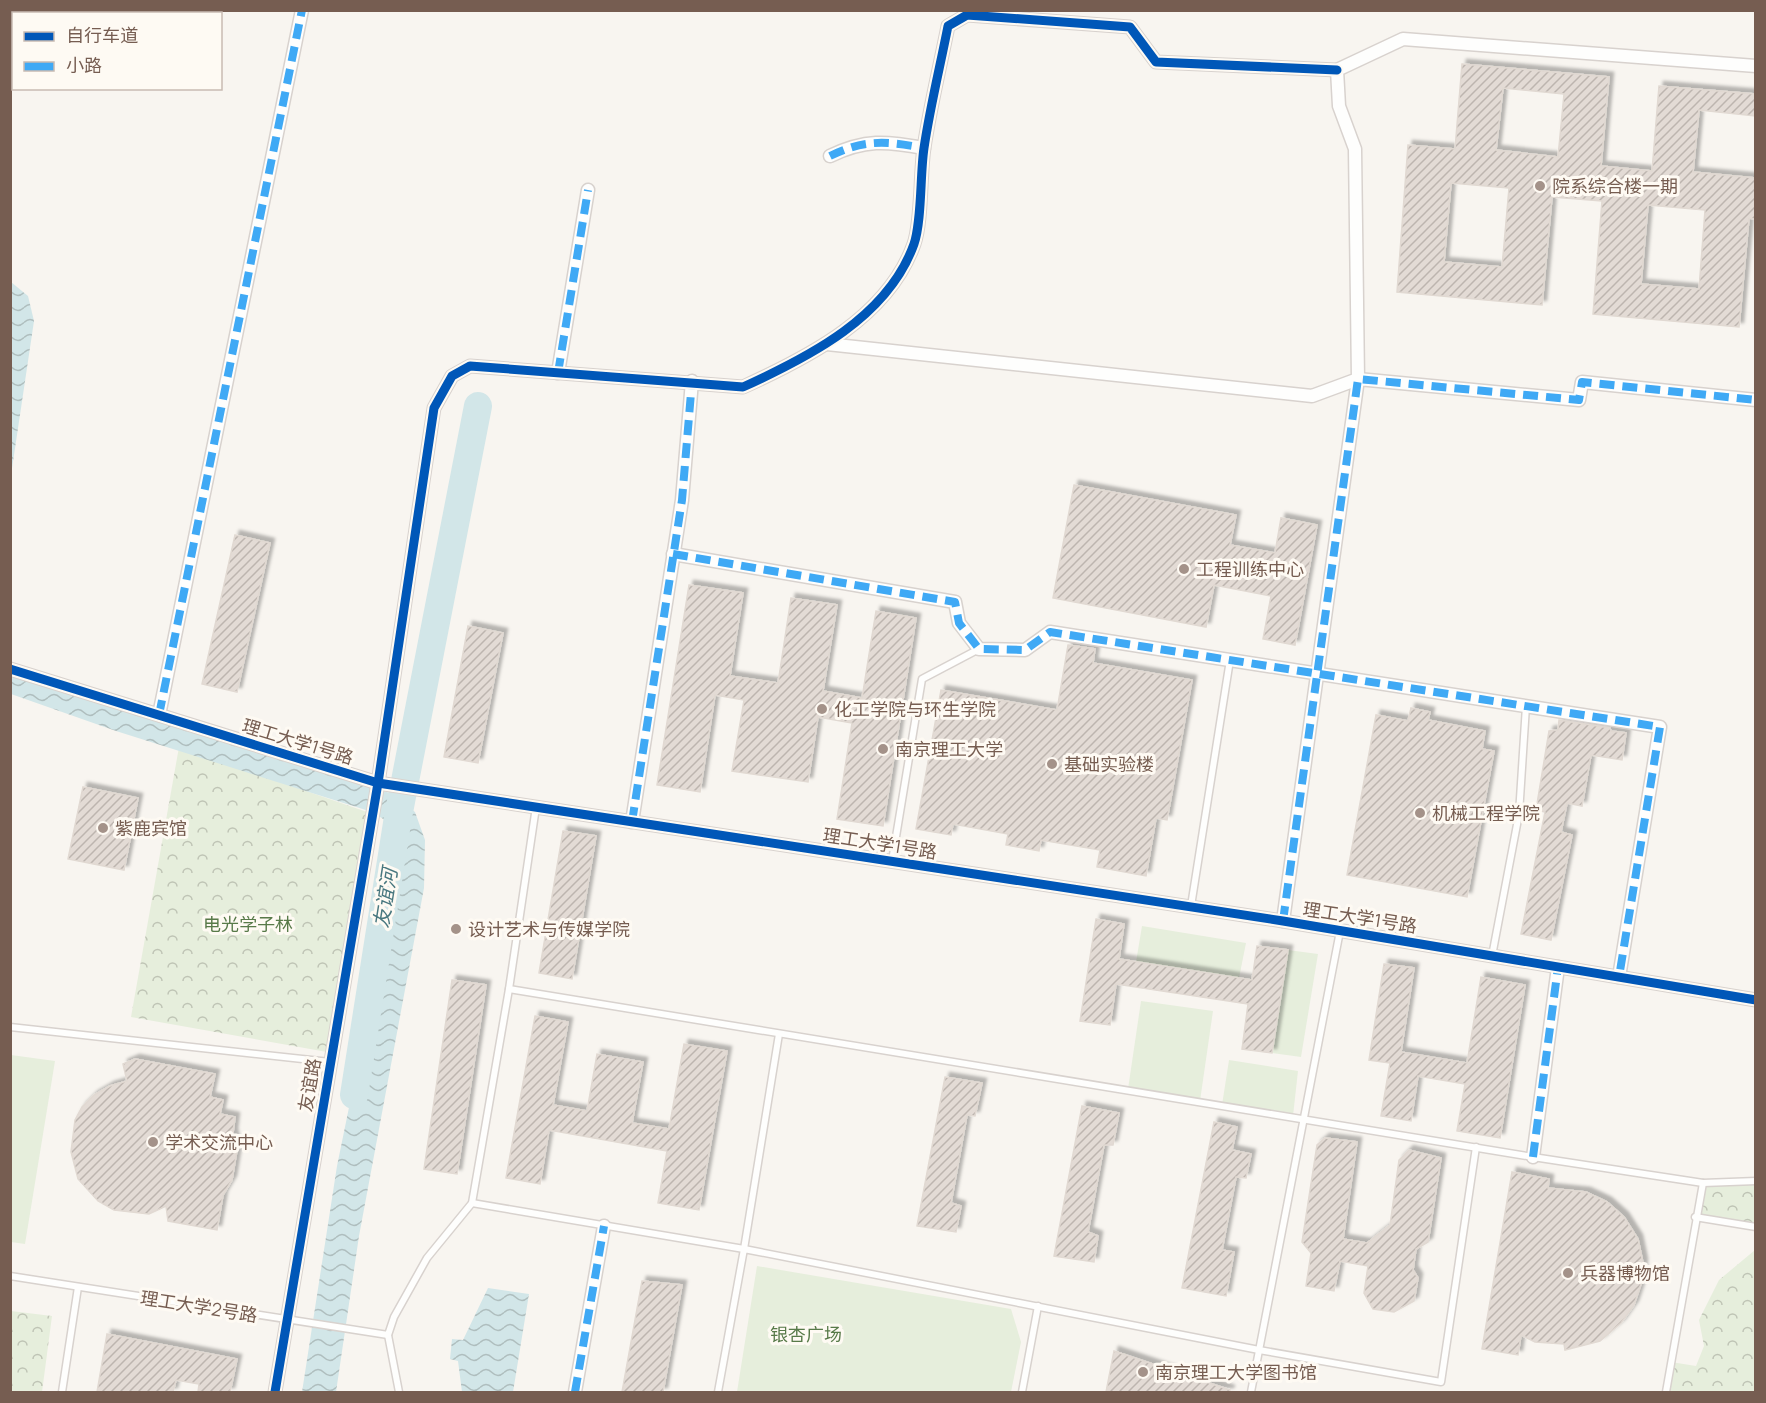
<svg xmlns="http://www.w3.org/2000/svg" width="1766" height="1403" font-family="Manrope,'Noto Sans SC',sans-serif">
<defs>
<pattern id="forest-crowns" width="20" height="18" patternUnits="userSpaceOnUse" patternTransform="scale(1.5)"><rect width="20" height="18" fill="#e6eedc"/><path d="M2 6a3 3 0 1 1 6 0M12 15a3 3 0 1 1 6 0" fill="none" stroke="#bfc4b5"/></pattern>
<pattern id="water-waves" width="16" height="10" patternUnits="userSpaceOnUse" patternTransform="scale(1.5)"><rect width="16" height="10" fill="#d2e6e8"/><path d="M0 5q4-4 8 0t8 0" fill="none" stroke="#afbebe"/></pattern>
<pattern id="building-hatch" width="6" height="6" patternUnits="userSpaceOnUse" patternTransform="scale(1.5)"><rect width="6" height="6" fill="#e3dbd5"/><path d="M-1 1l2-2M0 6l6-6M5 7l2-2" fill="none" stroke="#bdb5af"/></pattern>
<filter id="shadow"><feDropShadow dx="4.5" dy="-4.5" stdDeviation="1.5" flood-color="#0004"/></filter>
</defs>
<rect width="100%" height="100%" fill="#f8f5f0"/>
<g fill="#e6eedc">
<polygon points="1142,926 1246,943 1239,978 1136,962"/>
<polygon points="1288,950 1318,954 1301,1057 1272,1053"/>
<polygon points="1141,1001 1213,1011 1200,1101 1128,1089"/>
<polygon points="11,1055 55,1061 25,1244 11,1242"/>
<polygon points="1229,1060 1298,1071 1293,1116 1222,1105"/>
<polygon points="757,1266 1011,1309 1021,1342 1011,1392 737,1392"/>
</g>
<g fill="url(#forest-crowns)">
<polygon points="179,747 367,812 327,1052 131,1017"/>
<polygon points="1755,1181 1755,1227 1695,1217 1703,1183"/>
<polygon points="1755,1250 1755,1392 1666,1392 1671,1362 1696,1366 1704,1346 1699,1320 1719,1280"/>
<polygon points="11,1311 52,1316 42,1392 11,1392"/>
</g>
<g fill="url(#water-waves)">
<polygon points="11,282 28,296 34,321 11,475"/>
<path d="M11,676L393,794L415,812L425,840L424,888L359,1236L336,1392H302L337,1166L398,868C398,835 401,827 369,811L116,731L11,694Z"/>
<polygon points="488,1288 529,1294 513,1392 462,1392 458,1361 450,1359 452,1339 463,1340"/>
</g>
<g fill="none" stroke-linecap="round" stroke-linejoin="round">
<polyline stroke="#d2e6e8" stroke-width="28" points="354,1095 398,817 478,406"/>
</g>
<g fill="url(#building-hatch)" stroke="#e1d9d2" stroke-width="1.5" fill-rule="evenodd" filter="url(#shadow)">
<path d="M1462,64L1609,77L1601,166L1652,171L1659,86L1755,94V116L1699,110L1693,172L1755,178V219L1749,218L1739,327L1593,314L1602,201L1552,197L1542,305L1397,292L1408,145L1455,149ZM1503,88L1564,94L1558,157L1496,150ZM1451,183L1509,188L1502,267L1444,262ZM1648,205L1705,210L1699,289L1641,284Z"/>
<polygon points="1074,485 1236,515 1230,545 1275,553 1281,518 1317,525 1295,645 1263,639 1271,596 1214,585 1206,627 1053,598"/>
<polygon points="235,535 270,543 237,692 202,684"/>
<polygon points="689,585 743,593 730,676 778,683 791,598 837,605 823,691 862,698 876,611 916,618 883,826 837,819 852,723 818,717 808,782 732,771 744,700 715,695 700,792 657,785"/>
<polygon points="468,626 503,633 478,763 444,757"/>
<polygon points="1068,645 1095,649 1093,663 1192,680 1167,820 1156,818 1146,876 1097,867 1100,850 1041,840 1039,851 1006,845 1008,834 953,824 951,835 916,829 941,690 1057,710"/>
<polygon points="1411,708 1430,712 1428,720 1485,731 1482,749 1494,751 1467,897 1347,875 1376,715 1408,721"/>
<polygon points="1559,720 1610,728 1611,731 1626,733 1622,760 1591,755 1582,806 1567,803 1561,832 1572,835 1551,940 1521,934 1545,812 1536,810 1549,731 1558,730"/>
<polygon points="83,787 138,798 124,870 68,859"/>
<polygon points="563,831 596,836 572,979 539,973"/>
<polygon points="1096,919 1124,924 1119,959 1252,980 1257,946 1288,950 1272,1053 1242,1049 1248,1004 1116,984 1110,1025 1080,1021"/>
<polygon points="1384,964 1414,968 1401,1052 1467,1063 1481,977 1525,985 1500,1138 1457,1131 1465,1084 1418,1076 1411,1121 1381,1116 1390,1063 1369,1060"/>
<polygon points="452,980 486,985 457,1174 424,1169"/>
<polygon points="535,1016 568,1022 553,1105 587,1111 597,1054 643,1062 632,1123 669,1129 684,1044 727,1051 699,1210 658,1203 667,1151 549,1130 540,1184 506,1178"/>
<polygon points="135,1059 215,1074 210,1097 223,1100 220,1114 235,1117 233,1133 237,1150 232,1180 223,1195 217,1230 168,1221 166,1206 149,1214 114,1210 98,1201 78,1179 71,1152 75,1120 82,1107 94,1095 110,1086 127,1081 123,1064"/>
<polygon points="945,1077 982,1083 975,1116 967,1115 951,1203 961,1206 956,1232 917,1226"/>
<polygon points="1082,1106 1119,1113 1113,1145 1104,1145 1088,1232 1098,1236 1094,1262 1054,1256"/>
<polygon points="1214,1122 1237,1127 1232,1150 1251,1154 1246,1178 1236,1177 1222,1250 1234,1252 1226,1296 1182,1288"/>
<polygon points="1325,1138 1357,1142 1343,1239 1367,1243 1390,1225 1399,1160 1409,1150 1441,1158 1428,1242 1416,1249 1413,1270 1418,1278 1414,1301 1394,1312 1373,1309 1364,1293 1368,1266 1340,1261 1334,1291 1306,1286 1311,1253 1302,1242 1317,1145"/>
<polygon points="1512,1172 1549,1179 1548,1188 1586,1192 1607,1202 1624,1217 1638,1239 1643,1263 1641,1284 1634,1305 1621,1323 1600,1341 1565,1350 1564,1344 1535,1342 1521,1335 1518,1355 1482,1349"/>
<polygon points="642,1281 682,1285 663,1392 622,1392"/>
<polygon points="107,1334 237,1359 230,1392 198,1392 199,1384 176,1380 173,1392 97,1392"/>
<polygon points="1114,1351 1230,1390 1229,1392 1106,1392"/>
</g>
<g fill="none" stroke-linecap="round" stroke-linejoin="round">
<defs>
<g id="lane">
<polyline points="892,861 922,679 979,649"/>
<polyline points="1191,906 1230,660"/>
<polyline points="1492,956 1519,814 1526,706"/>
<polyline points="509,989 1533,1157 1703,1183 1756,1181"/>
<polyline points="10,1027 330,1062"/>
<polyline points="472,1203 744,1249 779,1034"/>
<polyline points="1695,1217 1756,1227"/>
<polyline points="10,1276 388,1335"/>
<polyline points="62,1392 78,1287"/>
<polyline points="399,1392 388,1335 394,1317 427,1258 472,1203 509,989 536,807"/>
<polyline points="718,1392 744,1249 1259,1350 1441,1382 1476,1147"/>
<polyline points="1022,1392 1038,1306"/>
<polyline points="1251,1392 1340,931"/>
<polyline points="1666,1392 1703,1183"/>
</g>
<g id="street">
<path d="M830,156C865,139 886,141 924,148"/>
<polyline points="827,344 1312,396 1358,379 1355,149 1339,106 1337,70 1403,39 1756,66"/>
<polyline points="558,373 588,190"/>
<polyline points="673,554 955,602 959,623 979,649 1025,650 1050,632 1660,727 1619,977"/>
<polyline points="10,669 378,783 1283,921 1756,1000"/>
<polyline points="159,715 302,10"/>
<polyline points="632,822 682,500 692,381"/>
<polyline points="1283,921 1358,379 1579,400 1582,382 1756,400"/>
<polyline points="1533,1157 1558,967"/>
<path d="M275,1392L378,783L434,408L452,376L470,366L743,387C809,357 888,317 914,244C922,221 920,174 924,148C930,107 940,67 948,26L967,15L1130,27L1156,62L1337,70"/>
<polyline points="575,1392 604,1226"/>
</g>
</defs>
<use href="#lane" stroke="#d8d2ce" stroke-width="9"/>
<use href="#street" stroke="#d8d2ce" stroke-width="15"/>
<use href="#lane" stroke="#fefefd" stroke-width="6"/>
<use href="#street" stroke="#fefefd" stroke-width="12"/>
<g stroke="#3fa9f5" stroke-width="8" stroke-dasharray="15 8" stroke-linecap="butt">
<path d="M830,156C865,139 886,141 924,148"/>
<polyline points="558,373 588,190"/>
<polyline points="673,554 955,602 959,623 979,649 1025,650 1050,632 1660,727 1619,977"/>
<polyline points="159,715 302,10"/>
<polyline points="632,822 682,500 692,381"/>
<polyline points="1283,921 1358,379 1579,400 1582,382 1756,400"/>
<polyline points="1533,1157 1558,967"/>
<polyline points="575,1392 604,1226"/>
</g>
<defs>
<g id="cycleway">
<polyline points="10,669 378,783 1283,921 1756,1000"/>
<path d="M275,1392L378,783L434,408L452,376L470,366L743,387C809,357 888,317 914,244C922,221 920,174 924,148C930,107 940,67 948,26L967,15L1130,27L1156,62L1337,70"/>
</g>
</defs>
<use href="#cycleway" stroke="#fefaf3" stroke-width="13"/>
<use href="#cycleway" stroke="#0057b8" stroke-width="9"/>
</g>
<g fill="#a49289" stroke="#fefaf3" stroke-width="2">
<circle cx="1540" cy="186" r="6"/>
<circle cx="1184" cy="569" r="6"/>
<circle cx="822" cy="709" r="6"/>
<circle cx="883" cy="749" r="6"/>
<circle cx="1052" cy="764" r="6"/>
<circle cx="1420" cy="813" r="6"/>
<circle cx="103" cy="828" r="6"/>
<circle cx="456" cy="929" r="6"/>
<circle cx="153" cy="1142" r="6"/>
<circle cx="1568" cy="1273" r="6"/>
<circle cx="1143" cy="1372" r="6"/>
</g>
<g text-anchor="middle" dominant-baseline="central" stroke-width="6" stroke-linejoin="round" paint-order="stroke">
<g font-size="18" fill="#765d51" stroke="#fefaf3" text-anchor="start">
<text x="1552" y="186">院系综合楼一期</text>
<text x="1196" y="569">工程训练中心</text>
<text x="834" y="709">化工学院与环生学院</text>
<text x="895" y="749">南京理工大学</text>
<text x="1064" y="764">基础实验楼</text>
<text x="1432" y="813">机械工程学院</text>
<text x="115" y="828">紫鹿宾馆</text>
<text x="468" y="929">设计艺术与传媒学院</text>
<text x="165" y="1142">学术交流中心</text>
<text x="1580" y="1273">兵器博物馆</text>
<text x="1155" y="1372">南京理工大学图书馆</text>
</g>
<g font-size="18" fill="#765d51" stroke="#fefaf3">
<text transform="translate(298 741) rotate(17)">理工大学1号路</text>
<text transform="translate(880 843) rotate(9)">理工大学1号路</text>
<text transform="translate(1360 917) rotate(9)">理工大学1号路</text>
<text transform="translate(309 1085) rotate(-80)">友谊路</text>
<text transform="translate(199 1306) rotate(9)">理工大学2号路</text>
</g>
<g font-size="18" fill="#587a49" stroke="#fefaf3">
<text x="248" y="924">电光学子林</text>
<text x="806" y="1334">银杏广场</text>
</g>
<g font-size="20" font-style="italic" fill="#48777f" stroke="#fefaf3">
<text transform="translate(385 898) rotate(-81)">友谊河</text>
</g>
</g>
<rect width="1766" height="1403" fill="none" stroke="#765d51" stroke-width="24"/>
<rect x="12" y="12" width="210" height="78" fill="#fefaf3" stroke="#c8bbb2" stroke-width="1.5"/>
<rect x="24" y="32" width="30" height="9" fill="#0057b8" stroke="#c8bbb2" stroke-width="1.5"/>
<text x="66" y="42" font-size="18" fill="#765d51">自行车道</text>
<rect x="24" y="62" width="30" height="9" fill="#3fa9f5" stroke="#c8bbb2" stroke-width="1.5"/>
<text x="66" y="72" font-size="18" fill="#765d51">小路</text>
</svg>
